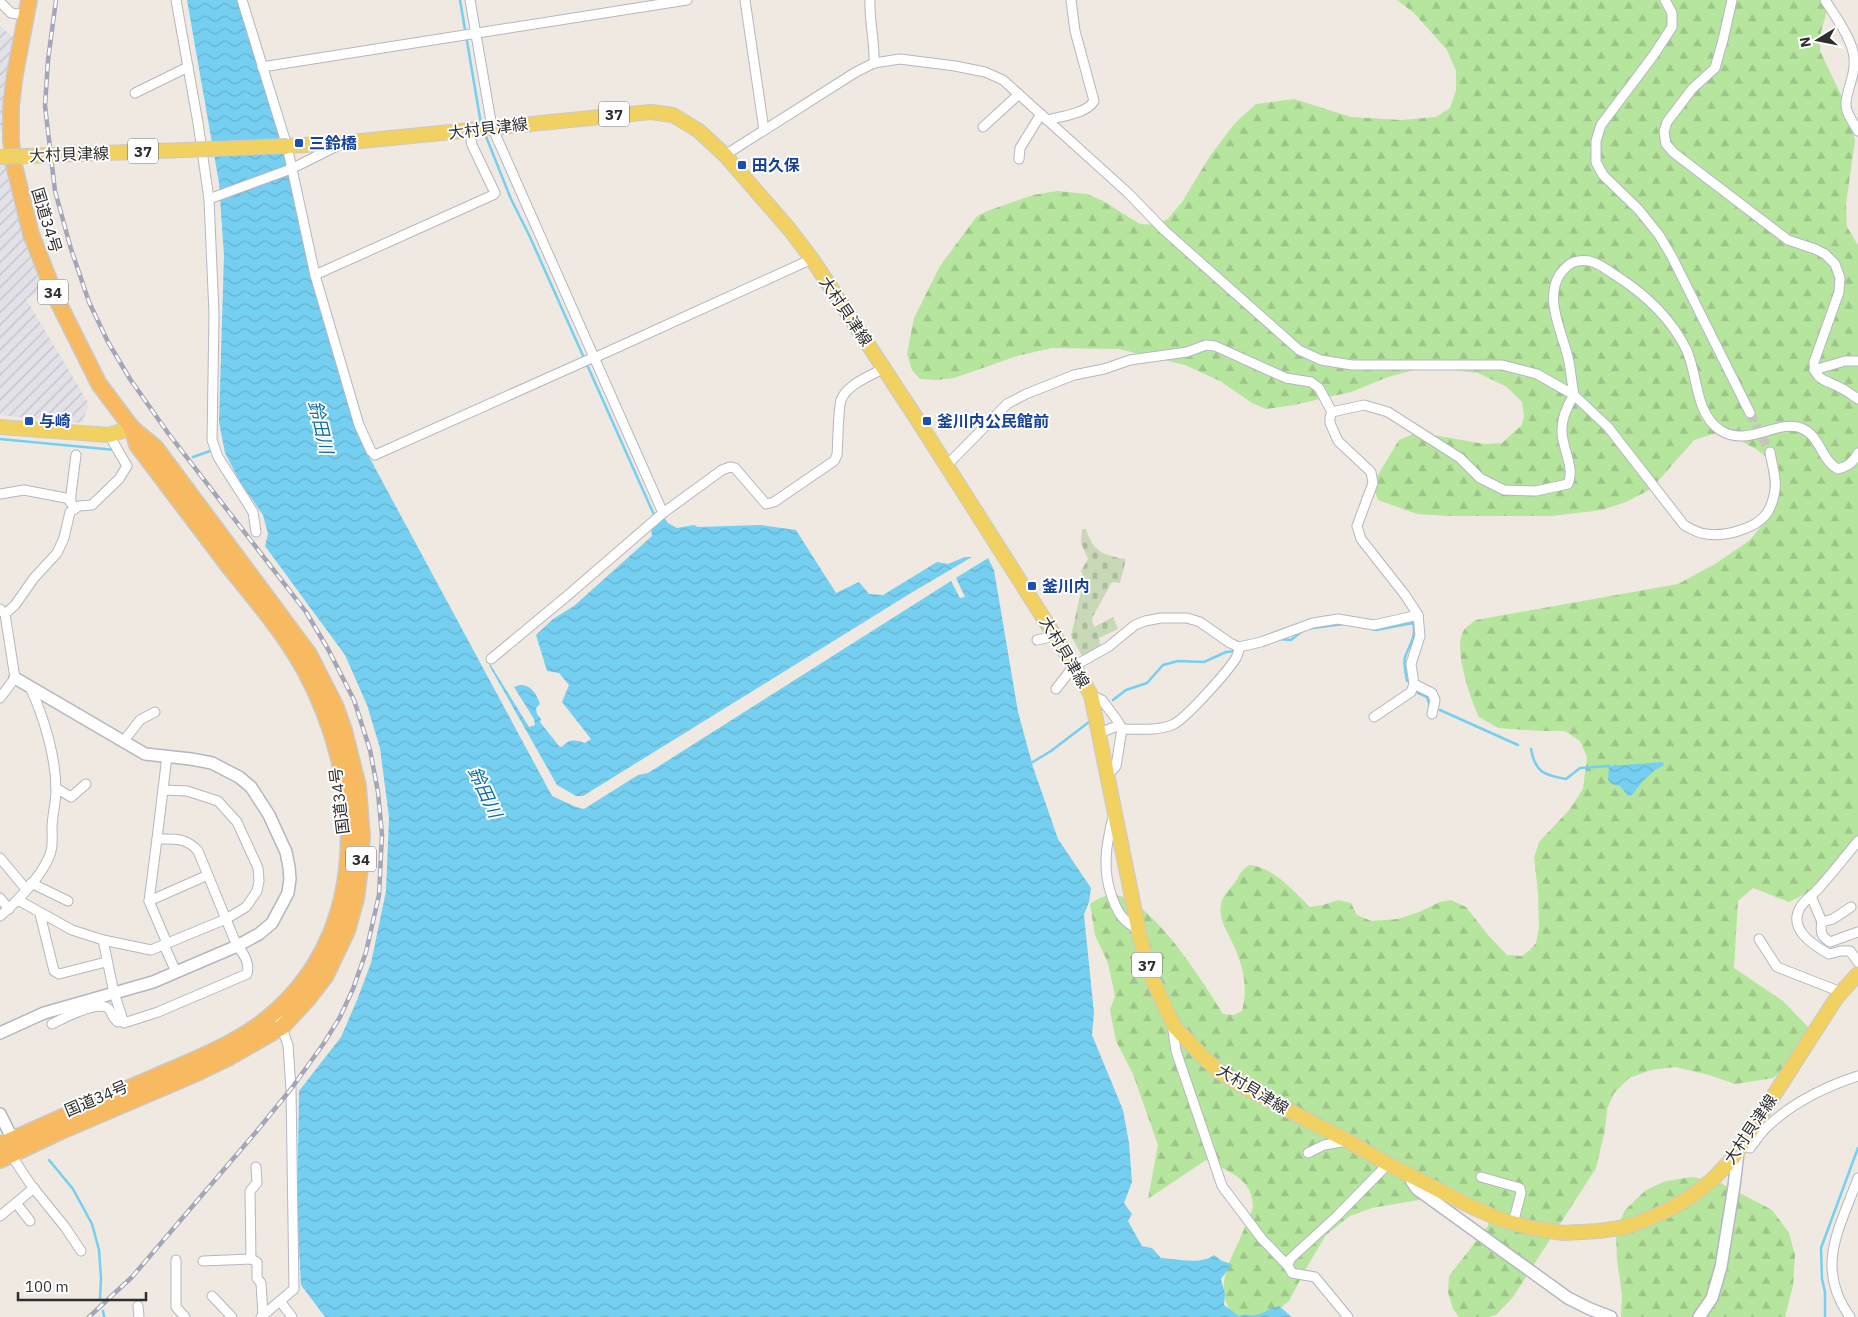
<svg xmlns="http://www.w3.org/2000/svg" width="1858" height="1317" font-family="'IBM Plex Sans','Noto Sans JP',sans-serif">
<defs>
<pattern id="industrial-furrows" width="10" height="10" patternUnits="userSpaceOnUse" patternTransform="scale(1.25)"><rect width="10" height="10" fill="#e3e1e8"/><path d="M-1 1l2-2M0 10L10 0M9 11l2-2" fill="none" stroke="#c3c1c7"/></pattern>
<pattern id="forest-firs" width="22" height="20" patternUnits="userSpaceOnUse" patternTransform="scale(1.25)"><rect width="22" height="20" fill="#b6e59e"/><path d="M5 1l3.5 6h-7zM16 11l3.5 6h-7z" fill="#9dc588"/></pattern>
<pattern id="cemetery-stones" width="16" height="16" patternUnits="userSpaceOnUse" patternTransform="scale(1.25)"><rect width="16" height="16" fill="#c8d9b8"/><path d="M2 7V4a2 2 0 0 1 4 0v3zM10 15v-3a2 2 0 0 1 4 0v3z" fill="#acbb9e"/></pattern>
<pattern id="water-waves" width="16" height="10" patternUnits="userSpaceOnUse" patternTransform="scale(1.25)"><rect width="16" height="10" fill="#75cff0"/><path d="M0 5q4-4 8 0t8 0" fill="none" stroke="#66b2ce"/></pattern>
</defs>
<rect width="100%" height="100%" fill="#efe9e1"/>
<g fill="url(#industrial-furrows)">
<polygon points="0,26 13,37 2,131 0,132"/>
<polygon points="0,163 5,163 27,248 43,290 26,299 89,404 82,423 0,415"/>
</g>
<g fill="url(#forest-firs)">
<path d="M1397,0H1830L1821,32L1820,51L1843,99L1855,140L1846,204L1847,227L1858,245V840L1815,889L1789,902L1753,888L1738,901L1734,968L1783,1001L1809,1028L1792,1062L1773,1078L1735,1084L1709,1075L1675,1067L1651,1070L1629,1078L1614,1093L1607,1109L1605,1130L1596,1168L1513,1297L1496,1315L1488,1317H1459L1453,1309L1448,1292L1449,1276L1488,1226L1490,1217L1467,1197L1430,1198L1372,1208L1350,1216L1326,1235L1308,1265L1289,1301L1273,1314L1236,1317C1213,1294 1227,1266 1239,1241C1244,1230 1248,1219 1253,1208C1253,1178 1229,1172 1206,1160L1148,1199L1158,1145L1133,1074L1116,1041L1110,1010L1115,996L1108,963L1095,935L1090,904C1098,899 1106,894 1115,895C1152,900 1204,983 1223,1014L1234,1015L1242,1011C1248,987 1244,971 1235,948C1229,933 1218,921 1221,905C1222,895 1230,890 1235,882C1240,875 1241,870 1249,865C1275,868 1291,889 1310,907L1323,905L1338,900L1351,903L1357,915L1371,921L1398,919L1419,912L1440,902L1451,900L1466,907L1488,935L1507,955L1522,956L1530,950L1536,943L1539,928L1538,892L1534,858L1539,842L1570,809L1583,789L1587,757L1580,741L1565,731H1542L1498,728L1479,717C1471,700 1452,647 1464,630C1467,626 1472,623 1476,620L1678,584L1715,564L1750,540L1766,520L1775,464L1756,449L1729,435L1713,434L1694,440L1651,489L1626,502L1602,510L1551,516H1447L1417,514L1378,500L1375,492L1376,478L1399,440L1413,434L1434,435L1484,444L1502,443L1522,425L1524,416L1522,402L1507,387L1478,373L1444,369L1414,370L1388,377L1351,392L1294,405L1266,409L1252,403L1220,381L1185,365L1119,349L1052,348L1017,356L954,378L936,380L920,379L912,370L907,354L914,318L940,266L977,216L990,210L1033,195L1057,191L1087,194L1103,201L1140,224L1155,225L1168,219L1182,202L1210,156L1235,123L1256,104L1294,99L1351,117L1401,120L1436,117L1450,108L1456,90V71L1447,50L1414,13Z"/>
<polygon points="1692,1177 1721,1183 1772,1210 1789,1233 1795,1255 1793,1286 1785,1317 1621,1317 1622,1295 1617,1259 1616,1231 1625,1210 1646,1190 1666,1181"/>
</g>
<path fill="url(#cemetery-stones)" d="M1082,529H1086C1093,552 1104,556 1126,559L1120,583L1112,582L1092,618L1094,627L1113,617L1118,629L1099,638L1101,647L1082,656L1071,636L1084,578L1081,571L1088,559L1081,543Z"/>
<g fill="url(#water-waves)">
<path d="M187,0H237L279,135L333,354L360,440L552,796L576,807L584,809L638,775L648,773L951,581L960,598L965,597L956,578L988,558L994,570L1018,712L1033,767L1058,839L1091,888L1089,902L1084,915L1094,1013L1092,1035L1123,1110L1129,1143L1132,1182L1124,1203L1132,1214L1128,1221L1142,1246L1152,1248L1161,1258C1177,1259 1202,1265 1214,1255L1222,1261L1232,1264L1221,1279L1225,1294L1224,1305L1239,1316C1245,1313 1249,1316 1256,1315C1265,1313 1270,1308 1279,1306L1292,1317H325L301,1285L297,1209L299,1091L341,1037L357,1000L371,963L386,891L389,817L380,748L367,705L345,655L265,546L268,534L263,515L240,482L225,453L219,422L224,255L219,183Z"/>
<path d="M664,517L668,523L677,528L694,525L698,527L761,525L796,530L836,593L859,582L869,594L883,595L937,562L948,564L965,557H972L911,593L583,796H576L557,785L489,665L490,664L529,727L535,725L534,719L514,687C528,680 536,692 540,704L536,708L537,714L541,719L540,722L559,746L562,747C569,738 576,740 585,743L591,739L562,702L569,685L559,673L547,671L536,635L553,619L574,606L652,536L651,528Z"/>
<polygon points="1663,762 1664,765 1655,770 1642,782 1632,795 1628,796 1620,786 1612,784 1608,780 1609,766"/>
</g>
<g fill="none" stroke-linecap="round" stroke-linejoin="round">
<g stroke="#75cff0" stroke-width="2.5">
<polyline points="460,0 481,124"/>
<polyline points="485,134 511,199 530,237 655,517"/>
<polyline points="0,439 115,450"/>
<polyline points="193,457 213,450"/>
<path d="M1371,629L1376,630L1413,623C1417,635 1409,646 1405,657C1403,664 1406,674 1407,681"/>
<polyline points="1278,639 1291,640 1305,629 1344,624"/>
<polyline points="1418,693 1427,697 1430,707"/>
<polyline points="1113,700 1126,690 1147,683 1163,665 1178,661 1204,662 1226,652 1237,651"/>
<polyline points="1440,710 1518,745"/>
<path d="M1531,749C1535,772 1544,775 1566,779L1580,768L1609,766"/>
<polyline points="1031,763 1051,751 1089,722"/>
<polyline points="49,1160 73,1189 92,1224 99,1250 101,1278 100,1299"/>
<polyline points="103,1311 104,1317"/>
<polyline points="1825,1317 1825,1292 1822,1279 1821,1248 1858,1148"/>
</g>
<polyline stroke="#c8c4bd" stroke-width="9" stroke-dasharray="9 4.5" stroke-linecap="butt" points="1750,413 1770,452"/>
<defs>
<g id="minor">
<polyline points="176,0 198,123 209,199 214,314 212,440 218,457 253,512 256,532"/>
<polyline points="242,0 287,146 315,275 359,425 371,451 375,455 590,359 594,358 812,259"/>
<polyline points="470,0 492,127 663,513"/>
<polyline points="745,0 764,130"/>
<path d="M870,0C869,21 875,42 874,63"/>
<polyline points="1665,0 1672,13 1672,27 1653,56 1601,125 1596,141 1596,162 1603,175 1639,210 1659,235 1671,255 1750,413"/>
<path d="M1732,0L1723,40L1715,68L1692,89L1667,122L1664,132L1666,144L1674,153L1788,240L1815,249L1825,254L1835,264L1840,278L1839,292L1814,362C1813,380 1828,381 1841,388C1847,391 1852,395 1858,399"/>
<path d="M1825,0C1835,16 1853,40 1854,58C1856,75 1847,88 1846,103C1845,113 1854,123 1858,131"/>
<polyline points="0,2 11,13 26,15"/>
<polyline points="262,67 687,0"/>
<polyline points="135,93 188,67"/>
<path d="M1047,120C1062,116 1086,114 1094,101L1075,31L1071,0"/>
<polyline points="983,127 1019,94"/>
<path d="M725,155L856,72L874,63L900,59L955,66L985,72L1003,80L1127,192L1165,231L1299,350L1321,360L1352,365H1502L1537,374L1574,395L1608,427L1684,525C1691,529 1697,533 1706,534C1724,537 1756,529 1767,513C1770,508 1773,501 1774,495C1778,482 1772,465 1770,452"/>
<polyline points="1019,159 1020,148 1041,114"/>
<polyline points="209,199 291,169 337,146"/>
<polyline points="315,275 493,195 495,193 472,145 469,130"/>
<polyline points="1814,370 1845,361 1858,361"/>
<path d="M1332,412L1364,405L1388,412L1460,458L1480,478L1504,490L1536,491L1568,484C1575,468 1563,450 1562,433C1561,420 1567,406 1574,395C1572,384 1571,373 1569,362C1564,335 1543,300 1560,274C1564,269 1568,264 1574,262C1591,257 1602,266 1615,275C1645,294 1672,319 1687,351C1698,376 1695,413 1720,430C1748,448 1777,419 1801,428C1820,435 1821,460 1838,469C1848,466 1853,463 1858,453"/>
<polyline points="947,465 1007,404 1026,394 1074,375 1104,369 1130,360 1187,352 1206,345 1215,346 1286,378 1311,382 1319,388 1332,412 1330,417 1330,423 1338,441 1371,472 1373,483 1357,526 1361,539 1405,595 1418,615 1374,625 1338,619 1313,623 1261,642 1239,647 1230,643 1200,622 1187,618 1161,618 1145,621 1135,625 1108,647 1074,666 1056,689"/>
<polyline points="0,494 24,490 71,499"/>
<polyline points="72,504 70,502 76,455"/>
<polyline points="0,609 5,614 15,678 0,698"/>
<polyline points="5,614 15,605 34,578 57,553 64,538 70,512 79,506 92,505 119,479 127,466 109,435"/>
<polyline points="1418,615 1420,636 1411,664 1414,684 1432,693 1435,700 1432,714"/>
<polyline points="1037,640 1055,636"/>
<path d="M491,659L567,596L663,513L722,470L730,467L735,468L766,504L774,502L834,461L837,455C838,443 838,410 841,400C847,384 871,376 884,368"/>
<polyline points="1091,695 1102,700 1117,720 1122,729 1116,766 1108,775"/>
<polyline points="1374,717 1411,692 1414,684"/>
<path d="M1122,729C1138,729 1157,731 1172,725C1185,720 1228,671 1236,658C1238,654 1239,651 1239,647"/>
<polyline points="1099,733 1120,725"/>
<polyline points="123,742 140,720 155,712"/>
<polyline points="56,788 71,797 86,784"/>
<path d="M1113,817C1106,845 1102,870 1112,897C1115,906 1119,915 1126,921C1129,924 1134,927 1139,930"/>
<polyline points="157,839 149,901 208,875"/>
<path d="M1858,841C1845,857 1832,873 1819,888C1813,895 1804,900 1800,908C1788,929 1813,945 1829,954L1841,951H1850L1858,962"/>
<polyline points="0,858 26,889"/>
<polyline points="31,883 68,901"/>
<polyline points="1811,896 1822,922"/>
<polyline points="0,898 9,909"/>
<path d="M18,900L72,930L103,940L114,993L124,1023L158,1012L247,974C250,964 244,953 237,946L198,851C186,837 173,839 157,839L167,756"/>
<polyline points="149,901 167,943"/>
<path d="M1851,907L1833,919L1822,922C1820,932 1821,936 1830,942L1858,932"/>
<polyline points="40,914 54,971 59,974 106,962"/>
<path d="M0,916C17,902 45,873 51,851C53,843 52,836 52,828C52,816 56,803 56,790C56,758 44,717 30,687"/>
<polyline points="1759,939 1777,967 1841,992"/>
<polyline points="103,940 151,950 226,919 246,907 257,891 259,881 258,868 237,822 218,801 187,791 163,790"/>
<polyline points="164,945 176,972"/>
<path d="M52,1024C63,1018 93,1003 106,1007C112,1009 112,1019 118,1022L122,1021"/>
<polyline points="1172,1024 1176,1051 1222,1186 1262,1239 1288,1266"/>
<path d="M1743,1145L1750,1148C1756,1141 1760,1133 1767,1127C1793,1102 1824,1087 1858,1076"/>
<polyline points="1308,1153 1324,1145 1348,1141"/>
<polyline points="11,1155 31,1185 65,1227 81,1251"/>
<polyline points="256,1167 257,1183 250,1191 251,1259 257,1262 257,1278 261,1283 263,1315"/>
<polyline points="1481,1177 1520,1188 1521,1193 1513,1223"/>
<polyline points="16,1203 30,1221"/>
<polyline points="0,1216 34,1188"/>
<polyline points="176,1260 176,1307 185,1317"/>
<polyline points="203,1261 251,1259"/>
<polyline points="212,1296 232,1317"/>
<polyline points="280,1301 292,1317"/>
<polyline points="138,1306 139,1317"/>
<polyline points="261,1317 294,1289 291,1089 288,1045 276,1011"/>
<polyline points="1348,1317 1315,1277 1292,1273 1288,1266 1290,1259 1336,1217 1388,1164"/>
<path d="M1850,1317C1814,1267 1840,1228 1858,1178"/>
</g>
<g id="tertiary">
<polyline points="0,1033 44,1013 153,982 237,946 259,934 272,923 288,893 290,879 289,867 286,852 269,815 251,787 239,777 212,763 191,759 145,754 15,678"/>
<polyline points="0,1114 16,1146"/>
<polyline points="1410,1175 1412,1182 1417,1189 1568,1298 1590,1309 1611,1317"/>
<polyline points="1699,1317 1712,1298 1721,1267 1734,1186 1738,1152"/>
</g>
<g id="primary">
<polyline points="287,146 341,143 651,112 673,115 699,131 725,155 790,230 812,259 915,416 1074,666 1091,695 1140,937 1151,976 1174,1026 1202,1056 1221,1073 1249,1090 1348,1141 1388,1164 1474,1208 1502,1220 1532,1228 1563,1233 1599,1231 1626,1227 1648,1219 1672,1208 1693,1195 1712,1180 1734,1157 1837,997 1858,974"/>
<polyline points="0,427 109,435 132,428"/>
</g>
<g id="trunk">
<path d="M0,1145C50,1122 100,1100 150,1079C193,1060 241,1043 276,1011C374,923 362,775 304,669C284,633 256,600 230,568C199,527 168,486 137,445L132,428"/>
<polyline points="0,1160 59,1132 197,1073 228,1058 282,1027 307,1000 325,977 347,931 356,899 360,868 362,836 358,786 344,730 335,705 309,654 156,448 132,428 99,384 57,300 31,234 14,165 11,140 11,106 15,74 29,0"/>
</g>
</defs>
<use href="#minor" stroke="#b4b7c1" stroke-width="11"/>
<use href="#tertiary" stroke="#b4b7c1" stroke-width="14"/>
<use href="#primary" stroke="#c9c9c9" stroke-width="16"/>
<use href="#trunk" stroke="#c9c9c9" stroke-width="18"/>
<use href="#minor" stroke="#fff" stroke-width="9"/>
<use href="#tertiary" stroke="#fff" stroke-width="11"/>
<use href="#primary" stroke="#f2d163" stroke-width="14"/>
<use href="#trunk" stroke="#f8ba60" stroke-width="15"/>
<defs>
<polyline id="rail" points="56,0 48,60 45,106 55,191 71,249 89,302 108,342 130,379 168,433 306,612 328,649 354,700 370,750 378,792 382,835 379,895 366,952 353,989 340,1017 324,1043 291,1089 256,1132 132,1277 89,1317"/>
</defs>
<use href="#rail" stroke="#a3a6b8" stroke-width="4.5"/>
<use href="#rail" stroke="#fff" stroke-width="2.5" stroke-dasharray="8" stroke-linecap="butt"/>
<defs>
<polyline id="primary-bridge" points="0,157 287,146"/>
</defs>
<use href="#primary-bridge" stroke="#c9c9c9" stroke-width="16" stroke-linecap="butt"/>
<use href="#primary-bridge" stroke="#f2d163" stroke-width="14"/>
</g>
<g fill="#1a4fb4" stroke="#fff" stroke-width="2">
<rect x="294" y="138" width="10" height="10" rx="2.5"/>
<rect x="737" y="160" width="10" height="10" rx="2.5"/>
<rect x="24" y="416" width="10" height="10" rx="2.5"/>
<rect x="922" y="416" width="10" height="10" rx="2.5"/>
<rect x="1027" y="581" width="10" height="10" rx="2.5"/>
</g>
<g text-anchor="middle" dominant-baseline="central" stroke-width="4" stroke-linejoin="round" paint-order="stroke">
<g fill="#fff" stroke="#6d6d6d" stroke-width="1">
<rect x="599" y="101.5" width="30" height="25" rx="4"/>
<rect x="128" y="138.5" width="30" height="25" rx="4"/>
<rect x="38" y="279.5" width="30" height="25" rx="4"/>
<rect x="346" y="846.5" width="30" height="25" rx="4"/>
<rect x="1132" y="952.5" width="30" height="25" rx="4"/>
</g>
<g font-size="15" font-weight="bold" fill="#2e2e2e">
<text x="614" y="114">37</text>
<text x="143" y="151">37</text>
<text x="53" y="292">34</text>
<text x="361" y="859">34</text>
<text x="1147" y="965">37</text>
</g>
<g font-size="16" fill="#2e2e2e" stroke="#fff">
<text transform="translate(488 128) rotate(-7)">大村貝津線</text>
<text transform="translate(69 154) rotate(-2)">大村貝津線</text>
<text transform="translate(47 220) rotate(73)">国道34号</text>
<text transform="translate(846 311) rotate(56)">大村貝津線</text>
<text transform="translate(1065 652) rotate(59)">大村貝津線</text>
<text transform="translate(339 801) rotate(-97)">国道34号</text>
<text transform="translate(1253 1089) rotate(31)">大村貝津線</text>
<text transform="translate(96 1098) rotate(-23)">国道34号</text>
<text transform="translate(1750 1129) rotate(-56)">大村貝津線</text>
</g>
<g font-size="16" font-weight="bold" fill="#164399" stroke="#fff" text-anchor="start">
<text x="309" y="143">三鈴橋</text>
<text x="752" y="165">田久保</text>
<text x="39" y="421">与崎</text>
<text x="937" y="421">釜川内公民館前</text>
<text x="1042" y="586">釜川内</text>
</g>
<g font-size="18" font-style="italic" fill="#0d6fa3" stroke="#fff">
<text transform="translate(321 427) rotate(77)">鈴田川</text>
<text transform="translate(485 792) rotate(65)">鈴田川</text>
</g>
</g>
<g transform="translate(1818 40) rotate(260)" stroke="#ffffff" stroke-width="4" paint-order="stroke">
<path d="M0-4L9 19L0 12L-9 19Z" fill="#2e2e2e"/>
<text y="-8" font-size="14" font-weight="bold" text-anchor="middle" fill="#2e2e2e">N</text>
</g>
<path d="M18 1292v8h128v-8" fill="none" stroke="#2e2e2e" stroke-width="2.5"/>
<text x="25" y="1292" font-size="15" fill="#2e2e2e" stroke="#ffffff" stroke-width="4" paint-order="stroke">100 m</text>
</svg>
